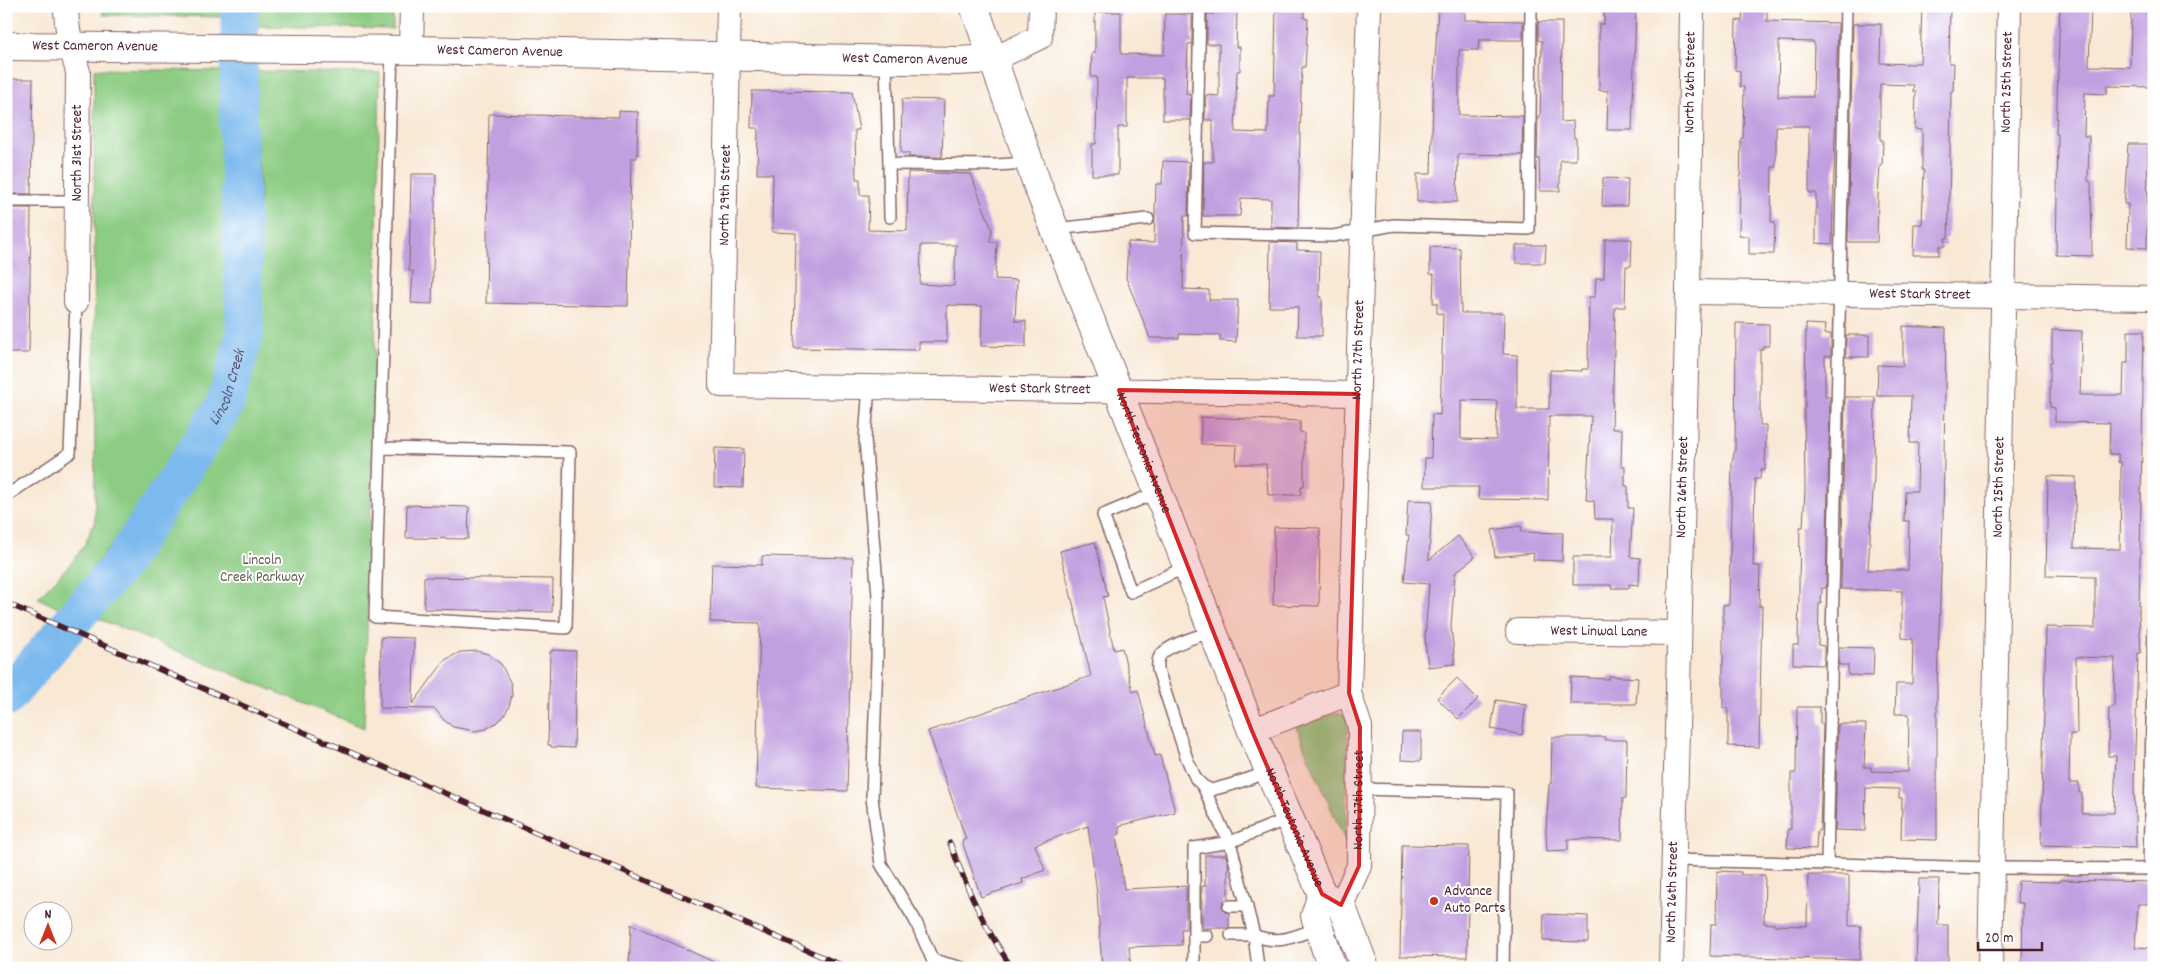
<svg xmlns="http://www.w3.org/2000/svg" width="2160" height="974" font-family="Dekko,sans-serif">
<rect width="100%" height="100%" fill="#fff"/>
<filter id="ink" filterUnits="userSpaceOnUse"><feTurbulence type="fractalNoise" baseFrequency=".02" numOctaves="2"/><feDisplacementMap in="SourceGraphic" scale="10" xChannelSelector="R" yChannelSelector="G"/><feConvolveMatrix kernelMatrix="1 2 1 2 8 2 1 2 1" color-interpolation-filters="sRGB"/></filter>
<filter id="wash" filterUnits="userSpaceOnUse"><feTurbulence type="fractalNoise" baseFrequency=".0096" numOctaves="4" result="noise"/><feDisplacementMap in="SourceGraphic" scale="20" xChannelSelector="R" yChannelSelector="G"/><feGaussianBlur stdDeviation="1.12" result="paint"/><feColorMatrix in="noise" values="0 0 0 0 0 0 0 0 0 0 0 0 0 0 0 0 0 1.4 0 .05"/><feComposite in="paint" operator="in"/></filter>
<g filter="url(#wash)">
<rect width="100%" height="100%" fill="#f8e8d4"/>
<g fill="#8ccc83" stroke="#6b7657">
<polygon points="103,6 224,6 224,17 103,15"/>
<polygon points="258,6 393,6 393,29 258,26"/>
<path d="M94,69L223,71L230,328L206,420L172,470L60,609L38,598C53,581 90,549 91,526H95Z"/>
<polygon points="251,71 380,73 374,406 364,728 99,619 229,428 246,394 253,371 260,189"/>
<polygon points="1334,713 1342,714 1348,720 1346,843 1304,747 1297,727"/>
</g>
<g fill="none" stroke-linecap="round" stroke-linejoin="round">
<path stroke="#7bb9ee" stroke-width="38" id="s1" d="M6,698L122,563L225,405L245,334L238,127L240,6"/>
</g>
<g id="blocks">
<g fill="#c1a0e0" fill-rule="evenodd">
<polygon points="1438,6 1465,6 1465,20 1523,21 1523,40 1479,40 1478,50 1459,50 1459,115 1523,116 1522,155 1458,154 1457,202 1417,202 1417,174 1431,174 1433,98"/>
<polygon points="1604,6 1636,6 1632,130 1607,130 1608,91 1599,90 1599,24 1604,24"/>
<path d="M1743,6H1767V21L1838,23L1832,244L1816,243V193H1809V126H1776V167H1772L1771,222H1775L1774,254H1749V236L1739,235L1741,138H1743L1744,87H1740V71L1735,70L1736,20L1742,21ZM1779,41L1814,42L1813,97H1778Z"/>
<polygon points="1922,6 1950,6 1949,63 1954,63 1953,91 1951,91 1949,212 1948,238 1945,238 1945,246 1939,246 1939,255 1913,255 1914,224 1922,224 1924,170 1922,170 1922,130 1915,129 1916,91 1913,91 1914,85 1880,84 1880,140 1883,140 1882,165 1880,165 1878,195 1877,242 1848,242 1853,24 1881,24 1880,63 1914,64 1914,63 1920,63"/>
<polygon points="2060,6 2091,6 2089,66 2130,67 2131,6 2153,6 2152,87 2107,86 2107,94 2085,93 2084,136 2089,136 2088,181 2091,182 2092,256 2056,255 2058,134 2056,134"/>
<polygon points="1214,8 1237,9 1236,47 1240,47 1240,71 1237,71 1235,132 1268,133 1269,96 1274,96 1276,9 1304,10 1304,18 1308,19 1305,67 1302,67 1301,88 1298,228 1271,227 1271,199 1241,198 1240,216 1203,216 1204,162 1213,162 1213,120 1205,120 1206,95 1219,96 1219,44 1207,44 1207,14 1214,14"/>
<polygon points="1095,12 1121,12 1121,54 1164,55 1165,14 1192,14 1192,44 1188,44 1186,94 1191,95 1190,120 1163,120 1163,78 1127,78 1127,127 1118,127 1118,175 1092,175 1092,144 1096,144 1097,77 1091,77 1092,53 1095,53"/>
<polygon points="1538,22 1562,22 1561,122 1573,121 1574,138 1576,138 1576,160 1560,160 1560,191 1540,191 1539,159 1537,159 1538,116 1540,116 1542,41 1538,40"/>
<polygon points="6,79 33,79 31,194 6,194"/>
<path d="M752,91L852,92L859,130H855L856,179H860V195H869L868,230L907,231L908,172L971,174L992,230L990,242H997L995,279L1017,280L1015,321H1026V347L981,346L982,306L947,305V342H919V350L794,348L796,233L772,232L773,174H757L758,128H751ZM921,245H956L954,286L920,284Z"/>
<polygon points="902,99 944,100 942,157 909,157 909,153 901,153"/>
<polygon points="619,111 638,112 637,158 631,158 628,306 486,303 489,114 619,117"/>
<polygon points="2128,144 2148,144 2147,248 2127,247 2128,204 2124,204"/>
<polygon points="1163,161 1189,162 1188,216 1184,216 1183,289 1209,290 1209,300 1238,300 1236,342 1220,341 1220,335 1179,334 1179,338 1150,338 1126,278 1128,242 1154,243 1156,184 1162,184"/>
<polygon points="411,174 436,174 432,304 411,303 413,271 409,271"/>
<polygon points="1603,178 1628,179 1627,206 1602,206"/>
<polygon points="6,208 31,208 29,353 6,353"/>
<path d="M1605,239H1632L1631,266H1626L1625,307H1615L1612,429H1622L1621,466H1625V486H1628V508H1633L1630,557L1640,558L1639,585L1629,584V588H1611V585H1573V557H1612L1613,519H1595L1594,501L1586,500L1591,416H1549L1548,500L1478,499L1479,487H1424L1425,458H1431L1432,414L1440,415L1442,353L1443,314L1437,313V303H1433L1434,274H1430V247L1460,248L1461,313H1504L1503,354L1517,355V409H1549L1550,370L1582,371V369H1588L1589,297H1595L1596,278H1604ZM1461,400L1497,401L1496,440L1461,439Z"/>
<polygon points="1270,242 1297,243 1297,250 1320,251 1319,297 1322,297 1322,336 1297,336 1298,307 1269,307"/>
<polygon points="1516,245 1546,245 1545,263 1516,263"/>
<polygon points="1736,323 1769,324 1769,346 1763,346 1763,349 1760,349 1760,425 1766,425 1765,470 1761,469 1760,479 1755,479 1754,527 1753,566 1760,566 1759,606 1762,606 1759,747 1728,746 1728,708 1723,708 1723,605 1729,605 1732,461 1735,450"/>
<polygon points="1806,324 1825,325 1824,334 1831,334 1831,356 1825,356 1825,397 1830,397 1826,588 1822,588 1821,604 1819,604 1818,645 1824,646 1824,665 1793,664 1793,645 1798,645 1800,527 1803,527 1805,489 1804,408 1805,408"/>
<polygon points="1903,326 1946,328 1943,519 1937,685 1937,840 1901,839 1902,798 1899,798 1899,789 1866,788 1865,831 1835,830 1838,724 1866,724 1864,767 1871,767 1871,771 1908,772 1909,714 1895,714 1896,684 1912,684 1913,639 1902,638 1902,591 1841,589 1845,397 1875,397 1874,477 1868,570 1908,570 1909,521 1904,521 1905,491 1917,491 1918,443 1910,443 1911,396 1877,396 1878,365 1903,366"/>
<path d="M2052,330L2082,331L2080,395H2123L2124,363H2128V331H2144L2139,614L2141,653H2138L2134,784L2136,848L2041,845L2046,627L2095,628V577L2046,576L2048,476L2076,477L2074,548L2120,549L2121,491V462H2118V454H2109L2110,423L2055,422V408L2050,407V362H2052ZM2076,657L2115,658L2114,707H2109L2108,756H2116L2114,813H2082V793H2079V783H2069L2070,734H2077Z"/>
<rect x="1846" y="335" width="23" height="22"/>
<polygon points="1201,417 1300,421 1300,432 1304,433 1304,486 1301,486 1301,495 1268,495 1266,464 1236,464 1237,445 1201,444"/>
<polygon points="715,448 744,449 743,488 714,487"/>
<polygon points="1408,500 1432,501 1429,560 1458,536 1475,557 1455,573 1451,626 1455,664 1428,667 1425,639 1429,584 1404,582 1409,535 1406,535"/>
<polygon points="407,505 469,507 468,539 406,538"/>
<polygon points="1521,526 1522,532 1563,533 1562,561 1533,560 1534,553 1495,557 1492,530"/>
<polygon points="1274,527 1320,528 1319,606 1273,605"/>
<polygon points="1095,542 1108,596 1103,597 1114,650 1122,648 1133,692 1138,690 1155,756 1160,755 1175,812 1119,826 1120,834 1116,835 1124,889 1186,886 1186,929 1181,929 1182,945 1129,947 1131,968 1102,968 1097,893 1088,826 1035,845 1045,870 1022,879 1023,883 981,897 962,841 966,839 928,731 1091,676 1060,551"/>
<polygon points="762,556 853,558 847,791 756,788 760,623 710,622 712,564 762,565"/>
<polygon points="424,577 553,579 552,612 424,609"/>
<polygon points="381,637 414,638 413,704 445,660 460,652 477,651 488,654 501,664 511,684 512,695 509,706 504,716 496,723 486,729 475,731 453,727 444,720 435,709 380,708"/>
<polygon points="1839,647 1874,648 1873,676 1848,675 1848,665 1839,665"/>
<polygon points="552,650 576,651 574,748 551,747 551,745 548,745 550,652 552,652"/>
<polygon points="1609,676 1638,678 1636,704 1570,704 1571,677 1609,679"/>
<polygon points="1457,678 1478,699 1458,719 1437,698"/>
<polygon points="1496,700 1526,705 1522,735 1491,729"/>
<polygon points="1797,707 1820,707 1820,724 1823,724 1820,830 1817,831 1816,849 1787,848 1788,829 1791,829 1791,773 1796,773"/>
<polygon points="1402,732 1421,732 1421,761 1401,760"/>
<polygon points="1552,737 1605,737 1605,740 1627,740 1626,798 1623,798 1622,840 1568,839 1568,850 1547,851 1546,832 1549,784 1551,784"/>
<polygon points="1402,845 1469,846 1467,957 1400,956"/>
<polygon points="1205,855 1226,855 1228,863 1228,899 1223,902 1222,906 1225,912 1229,913 1229,928 1202,928 1202,886 1205,886"/>
<polygon points="1717,871 1741,872 1741,875 1765,875 1764,923 1775,924 1775,925 1807,926 1808,875 1849,875 1849,926 1861,926 1860,960 1710,956 1711,924 1716,924"/>
<polygon points="1919,879 1939,879 1938,925 1948,925 1948,965 1916,964"/>
<polygon points="2060,880 2154,882 2154,904 2138,904 2135,947 2154,948 2154,968 2022,968 2023,903 2017,903 2018,881 2060,882"/>
<polygon points="1544,914 1588,916 1588,942 1543,941"/>
<polygon points="631,924 727,968 629,968"/>
</g>
</g>
</g>
<g filter="url(#ink)">
<use href="#blocks" fill-opacity="0" stroke="#876566" stroke-width="1"/>
<g fill="none" stroke-linecap="round" stroke-linejoin="round">
<defs>
<g id="lane">
<polyline points="1200,6 1195,233 1333,236 1394,225 1529,229 1531,6"/>
<polyline points="886,60 889,164 996,165 1030,163"/>
<polyline points="889,164 890,217"/>
<polyline points="6,201 77,201"/>
<polyline points="1055,229 1148,219"/>
<polyline points="869,386 865,439 878,596 877,660 872,798 881,864 915,920 936,968"/>
<polyline points="380,448 375,617 566,628 570,452 380,448 392,50"/>
<polyline points="1158,492 1103,515 1131,592 1188,566"/>
<polyline points="6,496 70,453 76,302"/>
<path d="M1212,631C1200,636 1164,645 1159,658C1157,662 1158,666 1158,670L1187,759L1196,779L1203,786L1211,790L1230,785L1269,772"/>
<path d="M1203,786L1222,828L1230,842L1254,935C1280,946 1294,936 1319,928"/>
<polyline points="1360,789 1507,793 1503,968"/>
<polyline points="1674,860 1992,868 2154,869"/>
<polyline points="1827,864 1846,6"/>
<polyline points="2149,869 2154,627"/>
<polyline points="1229,906 1247,906"/>
<polyline points="1231,935 1254,935 1258,968"/>
<polyline points="1194,936 1207,936"/>
<polyline points="933,960 963,968"/>
<polyline points="1194,968 1194,848 1230,842 1290,818"/>
</g>
<g id="street">
<path d="M66,6C66,29 72,50 78,72L76,302"/>
<path id="s2" d="M729,6L721,385L1358,394"/>
<polyline points="411,50 412,6"/>
<polyline points="994,59 1040,37 1041,6"/>
<path id="s3" d="M1688,292L2154,298"/>
<path id="s4" d="M1518,631L1679,633"/>
<polyline points="1252,731 1349,693"/>
<path id="s5" d="M1341,905L1359,866L1360,727L1349,693L1369,6"/>
<path id="s6" d="M1671,968L1688,292L1692,6"/>
<path id="s7" d="M1990,968L2009,6"/>
</g>
<g id="secondary">
<path id="s8" d="M974,6L1037,184L1252,731L1322,894L1341,905L1365,968"/>
<path id="s9" d="M6,46L411,50L957,61L994,59"/>
<polyline points="1322,894 1315,916 1332,968"/>
</g>
</defs>
<use href="#lane" stroke="#876566" stroke-width="14"/>
<use href="#street" stroke="#876566" stroke-width="26"/>
<use href="#secondary" stroke="#876566" stroke-width="30"/>
<use href="#lane" stroke="#fff" stroke-width="11"/>
<use href="#street" stroke="#fff" stroke-width="24"/>
<use href="#secondary" stroke="#fff" stroke-width="28"/>
<defs>
<g id="rail">
<polyline points="6,603 848,968"/>
<path d="M950,843C968,891 983,925 1012,968"/>
</g>
</defs>
<use href="#rail" stroke="#4a1f2b" stroke-width="5.5"/>
<use href="#rail" stroke="#fff" stroke-width="4" stroke-dasharray="11" stroke-linecap="butt"/>
</g>
</g>
<path fill="#d62828" fill-opacity="0.2" stroke="#d62828" stroke-width="4" stroke-linejoin="round" d="M1119,390L1358,394L1349,693L1360,727L1359,866L1341,905L1322,894L1252,731Z"/>
<circle fill="#c8321e" stroke="#fff" stroke-width="2" cx="1434" cy="901" r="5"/>
<g text-anchor="middle" dominant-baseline="central" stroke-width="4" stroke-linejoin="round" paint-order="stroke">
<g font-size="15" fill="#4a1f2b" stroke="#fff">
<text stroke="none"><textPath href="#s9" startOffset="89">West Cameron Avenue</textPath></text>
<text stroke="none"><textPath href="#s9" startOffset="494">West Cameron Avenue</textPath></text>
<text stroke="none"><textPath href="#s9" startOffset="899">West Cameron Avenue</textPath></text>
<text stroke="none"><textPath href="#s6" startOffset="886">North 26th Street</textPath></text>
<text stroke="none"><textPath href="#s7" startOffset="886">North 25th Street</textPath></text>
<text transform="translate(78 153) rotate(-90)">North 31st Street</text>
<text transform="translate(726 195) rotate(-89)">North 29th Street</text>
<text stroke="none"><textPath href="#s3" startOffset="232">West Stark Street</textPath></text>
<text stroke="none"><textPath href="#s5" startOffset="561">North 27th Street</textPath></text>
<text stroke="none"><textPath href="#s2" startOffset="698">West Stark Street</textPath></text>
<text stroke="none"><textPath href="#s8" startOffset="478">North Teutonia Avenue</textPath></text>
<text stroke="none"><textPath href="#s6" startOffset="481">North 26th Street</textPath></text>
<text stroke="none"><textPath href="#s7" startOffset="481">North 25th Street</textPath></text>
<text stroke="none"><textPath href="#s4" startOffset="81">West Linwal Lane</textPath></text>
<text stroke="none"><textPath href="#s5" startOffset="109">North 27th Street</textPath></text>
<text stroke="none"><textPath href="#s8" startOffset="882">North Teutonia Avenue</textPath></text>
<text stroke="none"><textPath href="#s6" startOffset="76">North 26th Street</textPath></text>
</g>
<g font-size="15" fill="#615c4a" stroke="#fff">
<text x="262" y="561">Lincoln<tspan x="262" dy="17">Creek Parkway</tspan></text>
</g>
<g font-size="15" fill="#4a1f2b" stroke="#fff" text-anchor="start">
<text x="1444" y="892">Advance<tspan x="1444" dy="17">Auto Parts</tspan></text>
</g>
<g font-size="16" font-style="italic" fill="#5b556f" stroke="#fff">
<text stroke="none"><textPath href="#s1" startOffset="384">Lincoln Creek</textPath></text>
</g>
</g>
<rect width="2160" height="974" fill="none" stroke="#fff" stroke-width="25"/>
<g transform="translate(48 926)"><circle r="24" fill="#ffffff" stroke="#b7a5aa"/>
<path d="M0-4L9 19L0 12L-9 19Z" fill="#c8321e"/>
<text y="-8" font-size="14" font-weight="bold" text-anchor="middle" fill="#4a1f2b">N</text>
</g>
<path d="M1978 942v8h64v-8" fill="none" stroke="#4a1f2b" stroke-width="2.5"/>
<text x="1985" y="942" font-size="15" fill="#4a1f2b" stroke="#ffffff" stroke-width="4" paint-order="stroke">20 m</text>
</svg>
